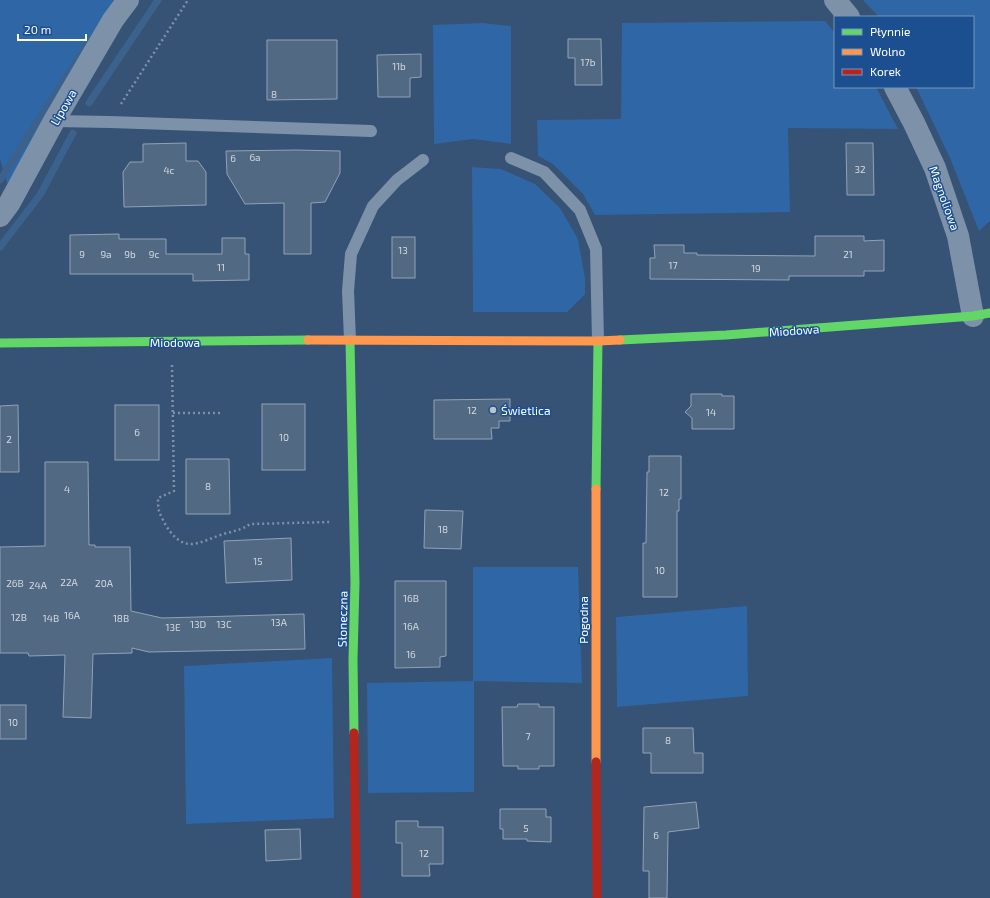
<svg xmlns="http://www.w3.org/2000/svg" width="990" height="898" font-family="'Exo 2',sans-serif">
<rect width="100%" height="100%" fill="#365274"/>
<g fill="#2f66a5">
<polygon points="0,0 117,0 7,184 0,159"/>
<polygon points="863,0 990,0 990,221 979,231 950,158 916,87 973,87 973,17 879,17"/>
<polygon points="825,21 835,33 835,87 876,87 898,129 788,128 790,212 595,215 583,194 553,164 538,156 537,120 621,119 622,23"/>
<polygon points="483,23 511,26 511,144 473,139 434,144 433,25"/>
<polygon points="472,167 501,169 535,184 560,208 578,239 585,278 585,294 567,312 473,312"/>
<polygon points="473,567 578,567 582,683 474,681 474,792 368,793 367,683 473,681"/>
<polygon points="747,606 748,696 617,707 616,617"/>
<polygon points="332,658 334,818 186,824 184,666"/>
</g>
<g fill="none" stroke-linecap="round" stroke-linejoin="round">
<g stroke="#3b618d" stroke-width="7">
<polyline points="89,103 158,0"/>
<polyline points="0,180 86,46"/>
<polyline points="0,247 40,195 73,133"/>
</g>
</g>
<g fill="#526984" stroke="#92a2b6">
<polygon points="568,39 601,39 602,85 575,85 575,58 568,58"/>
<polygon points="267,40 337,40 337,99 267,100"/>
<polygon points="421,54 421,77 410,78 410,97 378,97 377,55"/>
<polygon points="186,143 186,161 198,161 206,172 206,205 124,207 123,172 130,162 143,162 143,144"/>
<polygon points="846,143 873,143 874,195 847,195"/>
<polygon points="296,150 340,151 340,173 325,202 311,203 311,254 284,254 284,203 245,204 227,174 226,151"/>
<polygon points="119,234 119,239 166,239 166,254 222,254 222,238 245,238 245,254 249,254 249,280 193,281 193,274 70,274 70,235"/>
<polygon points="815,236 864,236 864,241 884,240 884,271 864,271 864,276 789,276 789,280 650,279 650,258 655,258 654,245 684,245 684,253 697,253 697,255 815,256"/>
<rect x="392" y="237" width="23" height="41"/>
<polygon points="691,394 722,394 722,396 734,396 734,429 692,429 692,418 685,412 691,406"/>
<polygon points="510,399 510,421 499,421 499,428 491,428 492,439 434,439 434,400"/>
<rect x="262" y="404" width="43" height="66"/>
<polygon points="18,405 19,472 0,472 0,406"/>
<rect x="115" y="405" width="44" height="55"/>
<polygon points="649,456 681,456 681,499 679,499 679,511 677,511 677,597 643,597 643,543 646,543 647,472 649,472"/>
<polygon points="186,459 229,459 230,514 186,514"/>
<polygon points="45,462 88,462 89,545 95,545 95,547 130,547 131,611 162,618 304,614 305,649 149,652 132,648 132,653 93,654 91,718 63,717 65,655 29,656 28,653 0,653 0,547 45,546"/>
<polygon points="425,510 463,511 461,549 424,548"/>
<polygon points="291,538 292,580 226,583 224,541"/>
<polygon points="395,581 446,581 446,656 440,657 440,667 395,668"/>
<polygon points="518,704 539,704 539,707 554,707 554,766 539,766 539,769 518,769 518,766 503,766 502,707 517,707"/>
<rect x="0" y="705" width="26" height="34"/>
<polygon points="643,728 693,728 694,753 703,753 703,773 651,773 651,753 643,753"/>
<polygon points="696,802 699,828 668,832 667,898 649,898 649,871 643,871 644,807"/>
<polygon points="500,809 546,809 546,817 551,817 551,842 527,841 527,839 503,839 503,829 500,829"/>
<polygon points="396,821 418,821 418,827 443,827 443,864 429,864 430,876 402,876 402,843 396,843"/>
<polygon points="300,829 301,859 266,861 265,830"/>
</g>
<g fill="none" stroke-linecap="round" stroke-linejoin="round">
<g stroke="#7d92a8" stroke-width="2.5" stroke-dasharray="2 3" stroke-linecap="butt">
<polyline points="121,104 188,0"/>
<path d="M172,365L174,491L158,498C158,502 158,507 159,511C164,524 175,545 192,544C203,543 213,537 224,534C233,531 242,530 250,524L332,522"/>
<polyline points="173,413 222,413"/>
</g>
<g stroke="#7d92a8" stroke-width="12">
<polyline points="54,121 110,122 371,131"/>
<polyline points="511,158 544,172 580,210 596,249 598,341"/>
<polyline points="350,340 348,291 351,254 373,206 397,180 423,160"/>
</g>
<g stroke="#7d92a8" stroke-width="22">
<polyline points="835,0 849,17"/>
<polyline points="895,87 914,123 935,168 958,236 973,316"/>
<polyline points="0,216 9,204 54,121 113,20 128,0"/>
</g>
<g stroke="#63d668" stroke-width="9">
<polyline points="350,340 355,583 353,659 354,733"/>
<polyline points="620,340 726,335 973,316 990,313"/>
<polyline points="0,343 308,340"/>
<polyline points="596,489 598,341"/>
</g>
<g stroke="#ff974d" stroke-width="9">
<polyline points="308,340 598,341 620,340"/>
<polyline points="596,489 596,762"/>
</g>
<g stroke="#b3261e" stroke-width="9">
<polyline points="354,733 356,898"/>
<polyline points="596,762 597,898"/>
</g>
</g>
<circle fill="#b9c2ce" stroke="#1b4f8f" stroke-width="1.5" cx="493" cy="410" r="4"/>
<g text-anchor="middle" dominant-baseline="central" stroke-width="3" stroke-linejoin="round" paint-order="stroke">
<g font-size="10" fill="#d4dae0">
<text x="588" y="62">17b</text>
<text x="399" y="66">11b</text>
<text x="274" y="94">8</text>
<text x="255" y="157">6a</text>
<text x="233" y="158">6</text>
<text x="860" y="169">32</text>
<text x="169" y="170">4c</text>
<text x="403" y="250">13</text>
<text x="82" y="254">9</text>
<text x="106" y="254">9a</text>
<text x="130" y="254">9b</text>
<text x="154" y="254">9c</text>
<text x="848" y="254">21</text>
<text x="673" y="265">17</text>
<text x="221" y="267">11</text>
<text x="756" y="268">19</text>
<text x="472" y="410">12</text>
<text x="711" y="412">14</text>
<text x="137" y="432">6</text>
<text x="284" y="437">10</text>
<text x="9" y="439">2</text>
<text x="208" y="486">8</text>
<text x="67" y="489">4</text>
<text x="664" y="492">12</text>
<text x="443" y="529">18</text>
<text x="258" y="561">15</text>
<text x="660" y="570">10</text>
<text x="69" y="582">22A</text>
<text x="15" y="583">26B</text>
<text x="104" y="583">20A</text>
<text x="38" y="585">24A</text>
<text x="411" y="598">16B</text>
<text x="72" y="615">16A</text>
<text x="19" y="617">12B</text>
<text x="51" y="618">14B</text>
<text x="121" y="618">18B</text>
<text x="279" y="622">13A</text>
<text x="198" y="624">13D</text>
<text x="224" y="624">13C</text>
<text x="411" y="626">16A</text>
<text x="173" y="627">13E</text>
<text x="411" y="654">16</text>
<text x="13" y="722">10</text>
<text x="528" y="736">7</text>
<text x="668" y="740">8</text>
<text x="526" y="828">5</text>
<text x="656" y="835">6</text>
<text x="424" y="853">12</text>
</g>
<g font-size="12" fill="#fff" stroke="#1b4f8f">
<text transform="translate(63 107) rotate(-60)">Lipowa</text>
<text transform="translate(945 198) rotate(70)">Magnoliowa</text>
<text transform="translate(794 330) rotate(-4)">Miodowa</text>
<text x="175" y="342">Miodowa</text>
<text transform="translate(342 619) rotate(-89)">Słoneczna</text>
<text transform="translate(583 620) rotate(-90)">Pogodna</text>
</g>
<g font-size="12" fill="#fff" stroke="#1b4f8f" text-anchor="start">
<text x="501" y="410">Świetlica</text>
</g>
</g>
<rect x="834" y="16" width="140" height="72" fill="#1b4f8f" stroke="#7695bc"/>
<rect x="842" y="29" width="20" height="6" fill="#63d668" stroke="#7695bc"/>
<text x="870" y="36" font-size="12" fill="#ffffff">Płynnie</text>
<rect x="842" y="49" width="20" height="6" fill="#ff974d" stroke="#7695bc"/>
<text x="870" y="56" font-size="12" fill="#ffffff">Wolno</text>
<rect x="842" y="69" width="20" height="6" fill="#b3261e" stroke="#7695bc"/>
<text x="870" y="76" font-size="12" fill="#ffffff">Korek</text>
<path d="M18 34v6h68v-6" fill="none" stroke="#ffffff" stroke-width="2"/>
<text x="24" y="34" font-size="12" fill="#ffffff" stroke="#1b4f8f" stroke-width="3" paint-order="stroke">20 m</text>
</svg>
